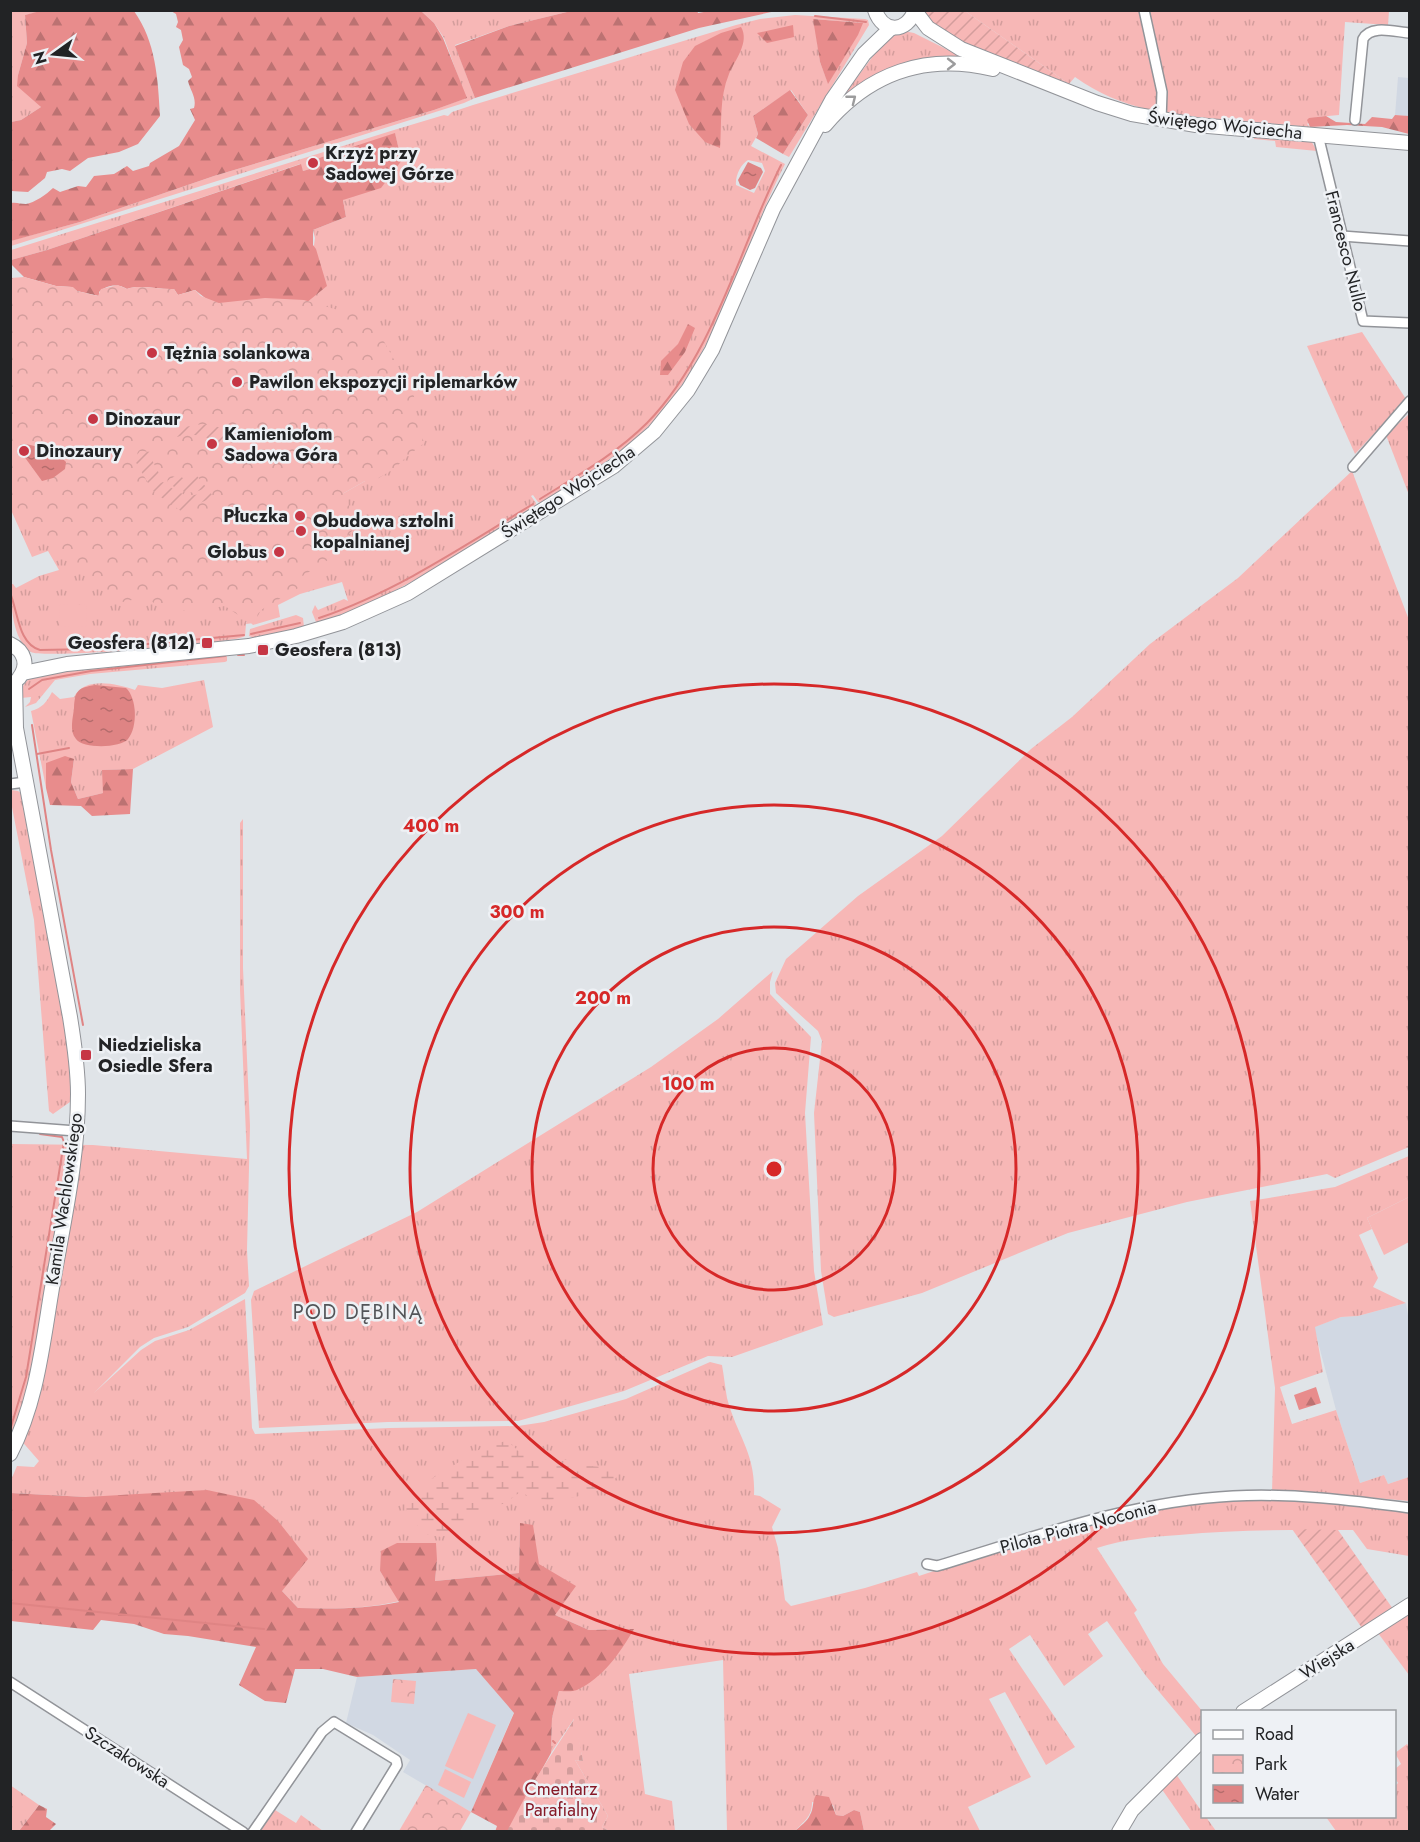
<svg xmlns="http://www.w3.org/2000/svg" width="1420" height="1842" font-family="Jost,sans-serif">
<defs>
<pattern id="grass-tufts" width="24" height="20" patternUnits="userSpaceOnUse" patternTransform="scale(1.5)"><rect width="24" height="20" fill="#f7b7b6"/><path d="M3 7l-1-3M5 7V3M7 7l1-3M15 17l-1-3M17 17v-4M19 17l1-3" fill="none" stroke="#d39d9c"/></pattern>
<pattern id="forest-firs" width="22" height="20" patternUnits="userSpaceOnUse" patternTransform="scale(1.5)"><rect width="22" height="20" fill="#e88c8c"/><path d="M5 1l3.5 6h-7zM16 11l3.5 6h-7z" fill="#bc7272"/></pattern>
<pattern id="wetland-marsh" width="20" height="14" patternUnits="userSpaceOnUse" patternTransform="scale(1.5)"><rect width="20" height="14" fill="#f7b7b6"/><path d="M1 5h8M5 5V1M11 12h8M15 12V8" fill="none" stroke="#d39d9c"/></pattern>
<pattern id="cemetery-stones" width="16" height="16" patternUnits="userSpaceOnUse" patternTransform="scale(1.5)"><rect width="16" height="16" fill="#f7b7b6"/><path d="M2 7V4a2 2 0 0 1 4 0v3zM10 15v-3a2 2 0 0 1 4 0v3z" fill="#d39d9c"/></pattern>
<pattern id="park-crowns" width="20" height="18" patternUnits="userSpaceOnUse" patternTransform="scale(1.5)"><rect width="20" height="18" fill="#f7b7b6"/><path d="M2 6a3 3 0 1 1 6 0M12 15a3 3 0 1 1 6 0" fill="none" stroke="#d39d9c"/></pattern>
<pattern id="garden-furrows" width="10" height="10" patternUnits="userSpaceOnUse" patternTransform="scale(1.5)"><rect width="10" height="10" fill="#f7b7b6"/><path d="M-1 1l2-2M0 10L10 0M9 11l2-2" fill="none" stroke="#d39d9c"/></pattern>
<pattern id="water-ripples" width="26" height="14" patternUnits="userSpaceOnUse" patternTransform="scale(1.5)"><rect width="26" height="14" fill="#df8484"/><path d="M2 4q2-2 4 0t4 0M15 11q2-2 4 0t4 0" fill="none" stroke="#b46c6c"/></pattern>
</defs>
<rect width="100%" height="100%" fill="#e0e4e8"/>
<g fill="#d1d8e3">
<polygon points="1398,77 1409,78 1409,116 1395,115"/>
<polygon points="1406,1303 1410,1328 1409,1477 1388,1484 1384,1475 1360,1483 1336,1410 1314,1327 1341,1317 1358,1316"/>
<polygon points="476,1669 514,1712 471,1812 403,1772 410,1760 373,1735 346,1723 357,1677"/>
</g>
<g fill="url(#grass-tufts)" fill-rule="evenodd">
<polygon points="10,11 44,11 25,15 27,43 18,75 41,107 21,120 11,122"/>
<polygon points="421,11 571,11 509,26 455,45 475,98 464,103 11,246 10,241 80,222 214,176 434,110 466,98 444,38 434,23"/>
<path d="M965,11H1389L1388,25L1345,22L1339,115L1317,117L1307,124L1310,127L1239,121L1242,119L1222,117L1226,120C1170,114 1122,111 1075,77L1069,84Z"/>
<path d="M795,15L865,19L868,20L869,25L789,157L783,154L808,115L791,90L753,116L758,134L751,146L785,164C743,246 720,346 658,416C626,452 583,478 542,503L538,502L533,495L531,496L536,503L535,507C465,549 397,598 319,622H316L312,612L315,605L318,610L344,599L348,601L342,582L300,594L278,605L280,617L253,625L251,623L256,603L344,493L365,481H372L379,477L306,303L315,238L313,230L346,217L343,200L399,150L395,134L319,158L321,166L303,171L300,164L47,250L11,260V250L394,130L444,115L448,116L452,112L473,105L736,25L760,19ZM814,19L862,23L828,83L820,62ZM748,160L762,163L765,171L754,193L736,185C735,176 741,164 748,160Z"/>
<polygon points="904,31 914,33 948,50 976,60 926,61 833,110 879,48 892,34"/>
<polygon points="1254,135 1310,139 1317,151 1276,147 1275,141 1254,139"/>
<polygon points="1362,332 1406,399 1355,454 1307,346"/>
<polygon points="1409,414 1409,495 1386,435"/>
<polygon points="1352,471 1409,620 1409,1147 1335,1178 1327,1174 1187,1202 1068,1233 922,1293 834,1317 828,1314 821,1271 814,1113 822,1041 818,1031 776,993 775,983 786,959 858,896 942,836 1031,749 1072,717 1150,644 1238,578"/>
<path d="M10,496L251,609L246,624L245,636C234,644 42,659 31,652C12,639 11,606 11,584H13L16,588L39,576L59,570L48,551L32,557L11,510Z"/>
<polygon points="296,615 303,618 304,627 255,638 249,636 250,629"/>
<path d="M227,655V661L225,662L90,674L55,680L36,703L25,707L30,702L31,697L21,698C20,684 29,678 40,672Z"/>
<path d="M204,680L213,727L133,769L103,770V793L78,799L71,782L74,759L47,763L46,788L31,711C42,708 47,702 52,692L60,699L74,697C85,676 117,684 135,690L138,685L162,688Z"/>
<polygon points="11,790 18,791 21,793 66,1032 70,1068 70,1102 53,1114 49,1111 34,920 11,802"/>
<path d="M243,819V968L250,1126L247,1250L249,1286L245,1293L188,1327L154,1338L140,1347L94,1393L141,1350L155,1341L189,1330L245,1299L252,1428L255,1434L389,1428L518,1426L544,1422L626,1399L710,1362L722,1365C724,1376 725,1387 727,1398C737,1436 756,1453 754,1495L760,1496L781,1509L772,1527L778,1548L785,1600L791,1606L865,1588L917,1572L919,1576C1019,1543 1122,1506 1228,1500C1289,1496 1349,1504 1409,1511V1556L1367,1549L1353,1530C1295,1530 1237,1529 1179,1535C1151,1537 1124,1539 1097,1548L1137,1610L1134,1613L1163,1664L1203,1712L1202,1731L1196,1736L1146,1676L1107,1621L1088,1634L1103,1656L1064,1686L1030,1635L1009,1649L1075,1747L1046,1765L1005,1692L989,1699L1031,1777L968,1807L980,1831H864L860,1812L854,1810L843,1816L836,1815L833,1805L812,1802C812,1817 804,1821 795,1831H727L723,1660L629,1674L645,1794L672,1801L675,1831H609L602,1827L608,1816L575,1760L583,1761L574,1719L551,1753L552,1718L559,1691L633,1629L589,1630L555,1615L539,1564L520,1524L519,1573L435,1581L437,1560L380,1571L400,1601C365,1609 333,1609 298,1608L282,1591L86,1497L11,1493V1480L17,1466L34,1467L39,1461L13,1431L11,1434V1144L93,1145L247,1159L240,990V823Z"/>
<polygon points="773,971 770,982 770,994 811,1037 805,1113 814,1271 823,1325 732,1357 708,1356 624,1391 518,1421 388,1422 259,1428 251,1300 254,1291 417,1212 651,1067 718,1019"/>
<polygon points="1409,1156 1409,1197 1367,1218 1372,1229 1359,1235 1378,1278 1373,1287 1406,1303 1358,1316 1341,1317 1315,1327 1323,1372 1280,1387 1292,1424 1336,1410 1360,1483 1384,1475 1388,1484 1409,1477 1409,1501 1311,1492 1272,1492 1275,1388 1250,1201 1335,1187"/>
<polygon points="1409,1614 1409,1675 1378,1633"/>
<polygon points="1407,1744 1410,1748 1409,1831 1336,1831 1326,1817 1394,1816 1395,1786 1398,1783 1395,1778 1395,1769 1401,1764 1395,1753"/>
<polygon points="1176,1774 1202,1812 1202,1816 1206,1817 1216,1831 1191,1831 1161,1788"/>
<polygon points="10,1785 39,1805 19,1831 11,1831"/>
<polygon points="267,1805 296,1823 301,1815 323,1831 266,1831 251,1827"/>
</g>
<g fill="url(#forest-firs)">
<path d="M44,10L134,11C156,42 158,79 160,116L138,144L119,152L88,158L70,171L62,169L47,172L45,178L28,192L11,191V122L21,120L41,107L17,86L18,75L27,43L25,15Z"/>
<polygon points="697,10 698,13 715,10 776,11 699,28 475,98 455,46 509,26 571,11"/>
<path d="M171,11H421L434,23L443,38L467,98L434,110L214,176L80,222L11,241V203C17,202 20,204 26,204C34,203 47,194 53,188L60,192L78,186L86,187L94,176L114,174L127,166L133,171L149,166L150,163L179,146L195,120L190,109L194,108C197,98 190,90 188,81L192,77L189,69L183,65L179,47L183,40L181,30L176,27L178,22L176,14Z"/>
<polygon points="813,19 863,23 858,35 828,84 820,62"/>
<polygon points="793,25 794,37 767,43 757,33"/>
<path d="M741,27C750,42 735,60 729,74C719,98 722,123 720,148L705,142L689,124L675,90L683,62L695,46L721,33Z"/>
<polygon points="790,90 808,115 783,154 756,138 758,134 753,116"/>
<polygon points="1395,115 1409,116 1409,134 1382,127 1347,125 1310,127 1307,120 1309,118 1326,116 1336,122 1365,124 1372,117 1392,119"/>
<path d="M395,133L399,150L405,156L381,188L343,200L346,217L313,230V245L316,249L327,286L306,303L292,302L305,308L310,316L321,325H328L346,331L355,344L371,349L369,368C378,378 392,377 402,386L393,418V429L380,450L369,456L356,454L360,445L358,440L373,428L380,429L384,428L385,413L364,372L349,352L338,342L325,338L319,345L317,352L325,370L316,372L314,364L303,356L295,364L274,351L273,337L277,338L280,346L284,347L287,345L286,339L279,333L271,334L270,345L249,341L244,335C221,333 199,330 177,338L173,331L165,327C156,329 149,332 140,331C124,329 121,320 103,324L91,316L51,310L44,313L59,329L43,346L35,350C22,339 27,328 36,317L34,310L24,302L16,306L11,304L10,288L25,289L32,293L42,284L53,287L70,308L81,310H94L109,305L131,311L141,308L180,312L193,302L199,319C215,328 260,328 279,324L280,301L220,305L209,301L195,290L178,295L174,289C160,290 139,284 127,289C118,283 106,285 99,292V296L77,291L72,287L56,286L24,277L11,264V260L47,250L301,164L303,171L320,166L319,158Z"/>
<polygon points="688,324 695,328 685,352 668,375 660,375 661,361 678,344"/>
<polygon points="65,756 74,759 71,782 78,799 103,793 102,770 133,769 130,814 92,816 81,806 50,805 46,788 46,763"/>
<polygon points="1316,1387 1321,1403 1299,1410 1294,1395"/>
<path d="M207,1490L254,1500L278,1521L308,1559L282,1591L298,1608C333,1609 365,1609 399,1602L380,1571L381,1551L397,1543H436L437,1560L435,1581L519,1573L520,1523L533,1525L539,1564L576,1586L555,1615L589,1630L634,1629C620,1653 603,1678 577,1690C572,1692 564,1691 559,1691L552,1718L551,1753L508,1831L495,1832L497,1826L471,1812L514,1713L476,1669L357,1677L323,1669H295L286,1703L265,1701L239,1685L256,1647L188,1636L164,1634L134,1624L101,1620L93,1630L11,1621V1493L86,1497Z"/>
<path d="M816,1795L829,1797L836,1815L843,1816L854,1810L860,1812L864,1831H795C800,1826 807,1822 810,1815C814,1808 812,1802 816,1795Z"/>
<polygon points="39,1805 47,1809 46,1817 56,1824 49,1831 19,1831"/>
</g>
<path fill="url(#wetland-marsh)" d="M507,1441L522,1454L545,1459L568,1460L590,1466L615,1468L619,1473C610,1494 557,1503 537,1499C531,1498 525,1494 520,1492L507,1502L480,1513L468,1526L461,1530L441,1537L426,1534L407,1515L405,1503L414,1491L424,1487L431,1479L487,1445Z"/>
<polygon fill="url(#cemetery-stones)" points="575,1718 583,1761 575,1760 608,1816 602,1827 609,1831 507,1831 531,1786"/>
<g fill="url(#park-crowns)">
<path d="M24,277L56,286L73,287L77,291L98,296L101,289L118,285L127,289C139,284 160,290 174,289L178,295L195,290L201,296L219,303L265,298L304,300L348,313L359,308L383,329L381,336L414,396L416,416L424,443C417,449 401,460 397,467L372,482L365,481L344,493L343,495L358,523L331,558L301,577L300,587L261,610L254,623L246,624L247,621L225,606L188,612L175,607L157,605L145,597L123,602L82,571L74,559L52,540L41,536L11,500V278Z"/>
<polygon points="393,1679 416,1681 414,1704 391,1702"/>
<polygon points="426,1785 471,1812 460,1831 399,1831"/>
</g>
<g fill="url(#garden-furrows)">
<path d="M923,11H965L1069,84C1033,68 941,43 923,11Z"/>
<path d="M202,424L223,428L241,439L221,447C210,436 192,432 177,437L173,429Z"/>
<polygon points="140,451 152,452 153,462 162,479 148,483 134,459"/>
<path d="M177,475L187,480L197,476L206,487C192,497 178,492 167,481Z"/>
<path d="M163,482C179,493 188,501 208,490L214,497L181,511L155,493L150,487Z"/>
<polygon points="1292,1529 1338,1530 1393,1609 1362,1628"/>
</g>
<g fill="#f7b7b6">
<polygon points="86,604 87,626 60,627 59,605"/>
<polygon points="1409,1197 1409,1242 1384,1255 1367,1218"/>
<polygon points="468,1713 496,1725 473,1779 445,1766"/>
<polygon points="445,1769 471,1782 464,1798 438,1785"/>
</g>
<g fill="url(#water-ripples)">
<polygon points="748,162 761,168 763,172 755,188 750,190 740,185 738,180"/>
<path d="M21,444C34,444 57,452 66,462L65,469L53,478L42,481L18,448Z"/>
<path d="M95,685L126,688C137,698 138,727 128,739C121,748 83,749 76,739C69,731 73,718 74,708C75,690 78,688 95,685Z"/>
</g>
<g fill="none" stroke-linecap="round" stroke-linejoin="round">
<g stroke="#df8484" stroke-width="2">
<polyline points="815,16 866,22"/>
<path d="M540,499C577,476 616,454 647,423C714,354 739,249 781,165"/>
<path d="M10,593C18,611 18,644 40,650L94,649L244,635"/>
<path d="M319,618C396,592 464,546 533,504"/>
<polyline points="251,634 300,623"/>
<polyline points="238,655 244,655"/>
<polyline points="29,689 42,680 91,671 225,656"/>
<polyline points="32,725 51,850 83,1025"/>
<polyline points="37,754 69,748"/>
<polyline points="10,1430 26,1377 64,1142 62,1137 40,1134"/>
<polyline points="10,1603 264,1629"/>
<polyline points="553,1741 555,1743"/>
</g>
<defs>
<g id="street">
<polyline points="1144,10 1162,92 1161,121"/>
<path d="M1355,120L1363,39C1371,24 1395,32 1410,33"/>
<polyline points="1318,135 1363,321 1410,323"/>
<polyline points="1342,236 1410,241"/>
<polyline points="1353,467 1410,401"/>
<polyline points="10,784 26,782"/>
<polyline points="10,1126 76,1131"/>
<path d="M927,1564L937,1566C1034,1537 1131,1501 1233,1496C1292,1493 1350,1500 1410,1508"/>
<polyline points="10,1682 243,1832"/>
<polyline points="253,1832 322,1732 334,1722 396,1760 397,1765 356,1832"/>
</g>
<g id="secondary">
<path d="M875,10C883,34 907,33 915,10"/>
<polyline points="915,11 928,28 961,49 1097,103 1132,114 1196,125 1410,143"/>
<path d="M825,125C869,73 926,53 993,69"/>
<path d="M10,644C25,651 29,665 19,678"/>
<polyline points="23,673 67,664 249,646 296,636 343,622 408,593 614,466 654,432 688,390 712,350 773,209 832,100 864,54 891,28"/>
<path d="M10,1454C36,1404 42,1349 51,1294C62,1228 78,1162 78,1094C78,1068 74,1042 70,1017L16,728L15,682"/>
<polyline points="1243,1712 1410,1605"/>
<polyline points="1119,1832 1132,1810 1202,1740"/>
</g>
</defs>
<use href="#street" stroke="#929499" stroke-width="12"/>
<use href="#secondary" stroke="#929499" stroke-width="16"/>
<use href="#street" stroke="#fff" stroke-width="9"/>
<use href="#secondary" stroke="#fff" stroke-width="14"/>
</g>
<defs><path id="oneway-chevron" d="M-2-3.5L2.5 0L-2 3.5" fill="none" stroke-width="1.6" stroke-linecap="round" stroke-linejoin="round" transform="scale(1.5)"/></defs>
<g stroke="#9c9c9d">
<use href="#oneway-chevron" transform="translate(951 64)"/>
<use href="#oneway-chevron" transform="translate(852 99) rotate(-38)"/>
</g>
<g fill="none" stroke="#d62828" stroke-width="3">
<circle cx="774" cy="1169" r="121"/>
<circle cx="774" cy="1169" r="242"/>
<circle cx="774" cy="1169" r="364"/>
<circle cx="774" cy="1169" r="485"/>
</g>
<g fill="#c63645" stroke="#eef1f5" stroke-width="2">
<circle cx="313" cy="163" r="6"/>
<circle cx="152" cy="353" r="6"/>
<circle cx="237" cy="382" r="6"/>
<circle cx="93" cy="419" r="6"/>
<circle cx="212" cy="444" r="6"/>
<circle cx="24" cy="451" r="6"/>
<circle cx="300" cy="516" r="6"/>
<circle cx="301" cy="531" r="6"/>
<circle cx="279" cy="552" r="6"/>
<rect x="201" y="637" width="12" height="12" rx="3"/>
<rect x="257" y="644" width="12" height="12" rx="3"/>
<rect x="80" y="1049" width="12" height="12" rx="3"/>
</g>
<g text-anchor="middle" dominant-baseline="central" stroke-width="5" stroke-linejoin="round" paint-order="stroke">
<g font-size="18" fill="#222325" stroke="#eef1f5">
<text transform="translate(1225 125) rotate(6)">Świętego Wojciecha</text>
<text transform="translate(1346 251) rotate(76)">Francesco Nullo</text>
<text transform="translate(568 492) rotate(-33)">Świętego Wojciecha</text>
<text transform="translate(64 1199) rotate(-82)">Kamila Wachlowskiego</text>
<text transform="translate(1078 1527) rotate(-15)">Pilota Piotra Noconia</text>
<text transform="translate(1327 1659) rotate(-32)">Wiejska</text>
<text transform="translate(127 1757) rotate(33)">Szczakowska</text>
</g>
<g font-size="18" font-weight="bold" fill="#222325" stroke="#eef1f5" text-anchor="start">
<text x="325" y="153">Krzyż przy<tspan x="325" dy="21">Sadowej Górze</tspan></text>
<text x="164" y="353">Tężnia solankowa</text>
<text x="249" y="382">Pawilon ekspozycji riplemarków</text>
<text x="105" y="419">Dinozaur</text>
<text x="224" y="434">Kamieniołom<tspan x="224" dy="21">Sadowa Góra</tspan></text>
<text x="36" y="451">Dinozaury</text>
<text x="288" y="516" text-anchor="end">Płuczka</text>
<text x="313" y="521">Obudowa sztolni<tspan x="313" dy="21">kopalnianej</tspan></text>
<text x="267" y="552" text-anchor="end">Globus</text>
<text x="195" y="643" text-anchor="end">Geosfera (812)</text>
<text x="275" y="650">Geosfera (813)</text>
<text x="98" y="1045">Niedzieliska<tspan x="98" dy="21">Osiedle Sfera</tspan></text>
</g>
<g font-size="18" fill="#861927" stroke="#eef1f5">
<text x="561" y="1789">Cmentarz<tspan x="561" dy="21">Parafialny</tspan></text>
</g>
<g font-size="20" letter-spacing="1.5" fill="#535559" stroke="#eef1f5">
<text x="358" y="1312">POD DĘBINĄ</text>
</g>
</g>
<circle cx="774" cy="1169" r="9" fill="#d62828" stroke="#eef1f5" stroke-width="3"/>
<g font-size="18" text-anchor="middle" font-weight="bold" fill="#d62828" stroke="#eef1f5" stroke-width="5" stroke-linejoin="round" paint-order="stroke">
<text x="431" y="832">400 m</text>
<text x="517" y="918">300 m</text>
<text x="603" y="1004">200 m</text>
<text x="688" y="1090">100 m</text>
</g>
<rect width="1420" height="1842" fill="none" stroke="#222325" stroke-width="24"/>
<rect x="1201" y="1710" width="195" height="108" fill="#eef1f5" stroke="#9c9fa2" stroke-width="1.5"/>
<rect x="1213" y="1730" width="30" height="9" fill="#ffffff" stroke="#9c9fa2" stroke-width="1.5"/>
<text x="1255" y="1740" font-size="18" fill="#222325">Road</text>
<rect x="1213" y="1755" width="30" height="18" fill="url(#park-crowns)" stroke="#9c9fa2" stroke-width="1.5"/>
<text x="1255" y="1770" font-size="18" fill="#222325">Park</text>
<rect x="1213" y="1785" width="30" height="18" fill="url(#water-ripples)" stroke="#9c9fa2" stroke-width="1.5"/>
<text x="1255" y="1800" font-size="18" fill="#222325">Water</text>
<g transform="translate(54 54) rotate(255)" stroke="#eef1f5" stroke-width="4.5" paint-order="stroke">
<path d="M0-4.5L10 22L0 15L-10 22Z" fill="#222325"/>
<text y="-9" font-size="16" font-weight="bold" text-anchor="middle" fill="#222325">N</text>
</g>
</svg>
